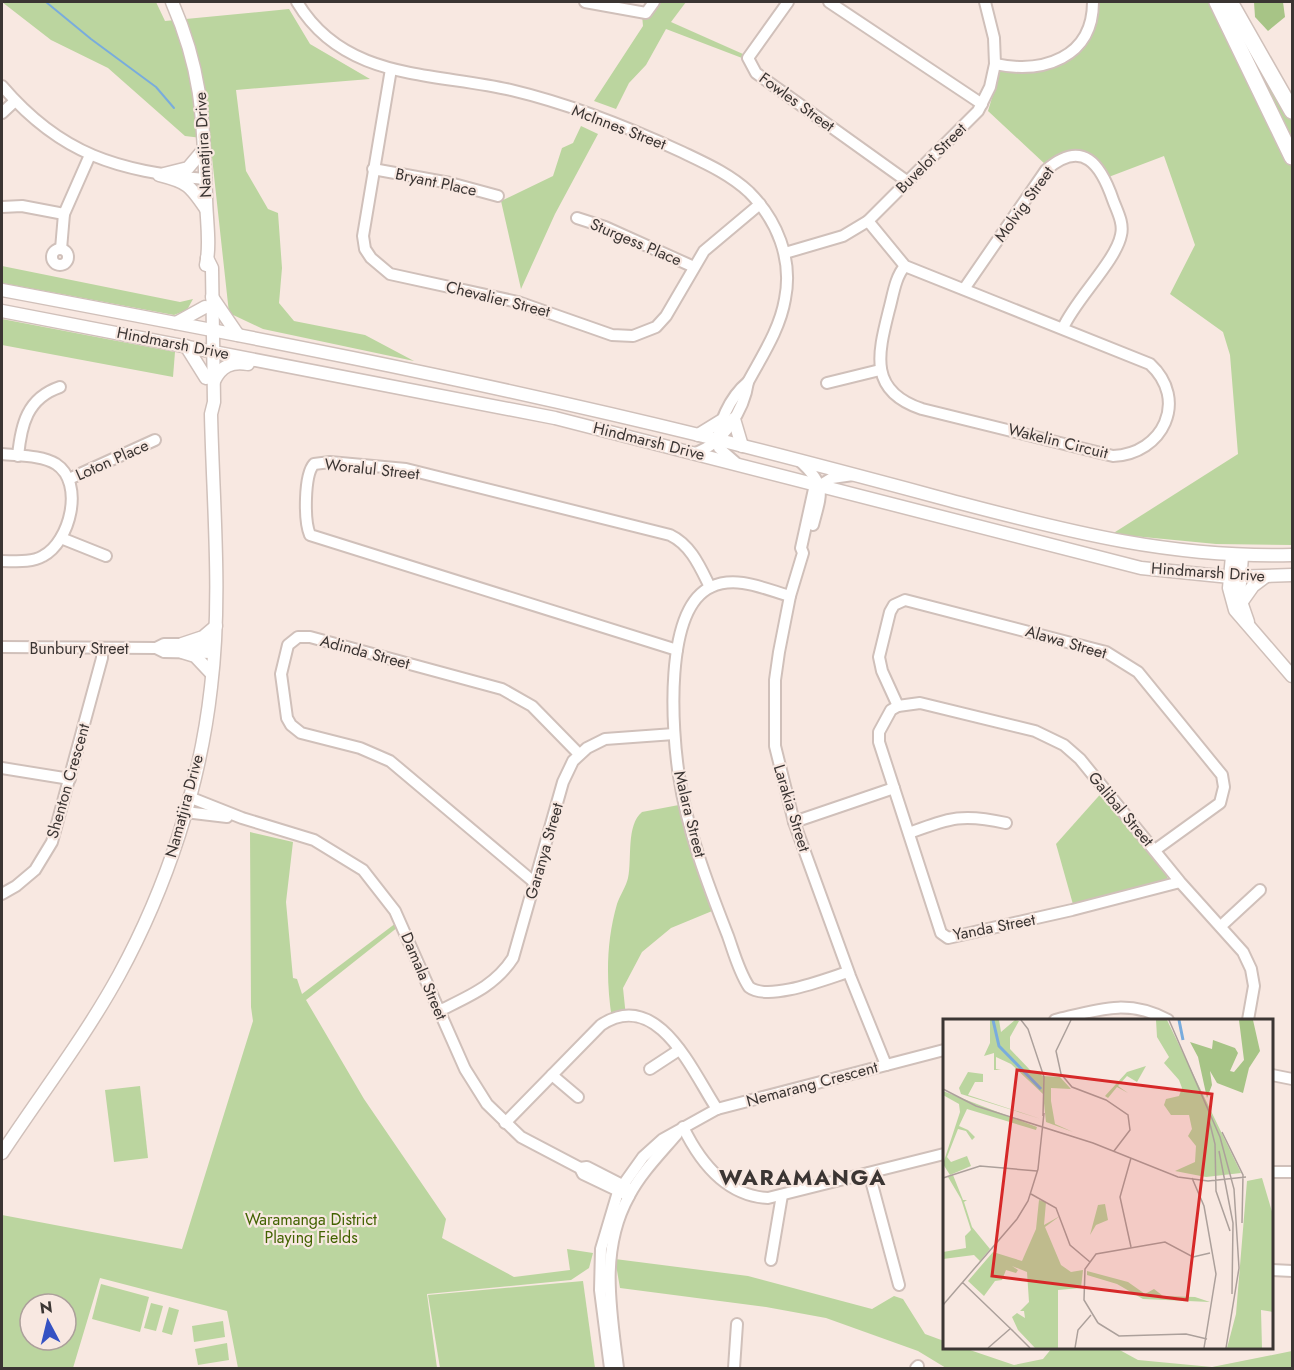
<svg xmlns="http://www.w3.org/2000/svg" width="1294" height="1370" font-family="Jost,sans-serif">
<rect width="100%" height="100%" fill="#f8e8e1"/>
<g fill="#bbd59f" fill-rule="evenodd">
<polygon points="2,2 156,2 165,21 289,9 310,44 370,79 236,90 246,171 268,209 278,213 282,268 279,303 294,321 365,335 414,361 263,329 229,313 210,139 185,136 108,68 51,40"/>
<polygon points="658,2 686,2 671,22 743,54 742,58 666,29 646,65 629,83 616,109 594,101 643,26 642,15"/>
<polygon points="1094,2 1217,2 1276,71 1292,96 1292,545 1216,544 1112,534 1238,454 1230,355 1223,332 1170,294 1195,245 1164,156 1106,178 1086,158 1046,165 988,111 1001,68 1041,69 1083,40"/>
<polygon points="581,126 598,134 555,214 521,289 501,201 553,176 562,148 573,143"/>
<polygon points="2,266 180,302 193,299 187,310 174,315 2,283"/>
<polygon points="2,319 175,352 173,377 2,345"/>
<polygon points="1105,789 1165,870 1168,880 1163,885 1074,908 1056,844"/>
<path d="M684,804L717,909L671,928L642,952L623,988L626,1017L612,1019C606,981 606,942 617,904C620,895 626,887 628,878C632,859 626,825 642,812Z"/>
<path d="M250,832L293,842L286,902L293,978L297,979L302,994L396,923L398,927L306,1000L364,1099L446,1219L442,1238L514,1277L570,1270L567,1249L593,1253L589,1268L571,1280L427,1294L437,1368H238L227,1311L100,1278L73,1368H2V1215L182,1249L253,1021L251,1007ZM30,1304H66V1340H30Z"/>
<polygon points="140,1086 148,1158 114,1162 105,1090"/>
<polygon points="615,1259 748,1276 872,1309 894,1296 903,1299 925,1334 944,1341 944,1348 964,1348 1014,1365 1043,1359 1052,1348 1116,1348 1138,1360 1212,1367 1292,1351 1292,1368 946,1368 918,1351 826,1318 766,1307 620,1288"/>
<polygon points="583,1281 595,1368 440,1368 428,1295"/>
<polygon points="101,1284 149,1297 140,1332 92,1319"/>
<polygon points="151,1303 163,1306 156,1331 144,1328"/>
<polygon points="169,1307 179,1310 172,1335 162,1332"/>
<polygon points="223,1321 225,1337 194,1342 192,1326"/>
<polygon points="227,1343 229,1360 198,1365 195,1349"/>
</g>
<polygon fill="#a7c486" points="1254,2 1283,2 1285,17 1268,31 1255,17"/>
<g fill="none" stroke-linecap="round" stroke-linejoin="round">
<polyline stroke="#79acdd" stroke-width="2" points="46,2 91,39 156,87 174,108"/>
<defs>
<g id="minor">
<path d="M297,2C344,81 433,72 511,90C570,104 628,127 682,152C705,163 730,174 749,192C777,220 793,259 785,299C780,329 762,356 748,382C744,410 723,444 695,453"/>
<polyline points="585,2 646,13 654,2"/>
<polyline points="788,2 748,58 756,73 908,182"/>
<polyline points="829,2 982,104"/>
<path d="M995,64C1043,74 1093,58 1093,2"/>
<polyline points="391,69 363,236 365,249 371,258 390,274 518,302 612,335 633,336 656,327 666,316 704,251 760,204"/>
<path d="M2,86C61,155 118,171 205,179"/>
<polyline points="2,113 15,101"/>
<polyline points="373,169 450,183 498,196"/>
<polyline points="2,207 22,206 64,214"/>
<polyline points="577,218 605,227 694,267"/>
<path d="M868,221L905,266C895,277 893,296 889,310C878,354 868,391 922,409L1113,456C1163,454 1189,400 1150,364L905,266"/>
<circle cx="60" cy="257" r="8"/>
<polyline points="61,249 64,214 90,155"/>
<polyline points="785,253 843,236 868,221 978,111 990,87 995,64 994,38 985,2"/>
<path d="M964,289L1046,170C1083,138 1101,165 1113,200C1117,211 1124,223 1121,235C1116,261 1075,300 1063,328"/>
<polyline points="827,383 880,370"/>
<path d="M2,454C18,456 41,455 56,464C85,483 70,542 43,556C31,563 15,561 2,561"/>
<path d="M18,456C21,425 27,398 60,387"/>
<path d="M735,462L719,448C715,426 731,396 748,382"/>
<path d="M801,462C827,486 821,494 813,525"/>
<polyline points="853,475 832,478 814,489 801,548 803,553 790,596 779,652 775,680 775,746 794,822 850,976 886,1065"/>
<polyline points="69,479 155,440"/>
<polyline points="61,538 106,556"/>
<path d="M790,596C765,589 736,575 711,587C663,609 672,732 679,776C687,830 708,885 728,936C734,953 739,972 749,987C768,1002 826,979 848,972"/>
<polyline points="2,647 156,648 164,644 214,644"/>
<polyline points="156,648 164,652 214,653"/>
<path d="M677,650L310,535C304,521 304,475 314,464L330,462L406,469L670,535C691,545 700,567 710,587"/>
<polyline points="898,706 882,671 879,657 890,612 894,605 905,600 1106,652 1138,672 1222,775 1224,787 1220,803 1155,850"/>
<polyline points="2,768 70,779"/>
<polyline points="189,797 242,818 314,840 363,870 395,911 465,1069 487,1104 521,1137 580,1168 583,1174 629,1196"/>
<polyline points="185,812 227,817"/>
<polyline points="794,822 894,788"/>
<path d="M909,833C950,818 962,813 1006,823"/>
<polyline points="1180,882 1072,910 948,938 941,933 879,742 879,732 891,710 898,706 920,703 1035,731 1064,745 1080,759 1180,882 1243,952 1251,969 1254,986 1248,1020"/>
<polyline points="535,883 390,761 360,748 301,733 291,725 287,718 281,674 288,645 298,637 310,637 502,689 532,706 579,754"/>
<polyline points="2,894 16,886 35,870 52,842 102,658 102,648"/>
<polyline points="1221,926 1260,890"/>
<path d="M439,1011C469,996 495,986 513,958L563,782L573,761L587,748L605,739L674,734"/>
<path d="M1055,1020C1097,1010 1127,998 1168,1020"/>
<polyline points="650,1069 679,1050"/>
<polyline points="552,1075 578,1097"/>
<polyline points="1272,1075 1292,1079"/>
<path d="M505,1123L601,1025C658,987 693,1073 717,1109"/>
<path d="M683,1127C700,1162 727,1196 768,1198L944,1154"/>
<polyline points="580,1168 587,1167 628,1188"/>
<polyline points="1272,1172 1292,1172"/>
<polyline points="869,1173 899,1285"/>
<polyline points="771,1260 782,1195"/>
<polyline points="1272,1270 1292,1271"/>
<polyline points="610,1368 600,1290 601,1249 618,1192 643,1157 663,1139 717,1109 944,1050"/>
<path d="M618,1368C611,1311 599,1250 629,1196C641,1173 660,1154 677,1134"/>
<polyline points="734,1368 737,1324"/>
<polyline points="916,1368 918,1366"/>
</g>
<g id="major">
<path d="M172,2C203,73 203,120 206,196C206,218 211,244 206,265"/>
<polyline points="164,174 188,168 204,149"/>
<path d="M159,175C187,182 190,185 206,209"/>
<path d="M2,290C236,334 471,379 703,436C789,457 874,480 960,503C1074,533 1173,558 1292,555"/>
<polyline points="212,297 238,335"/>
<polyline points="2,311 555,418 1141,568 1230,577 1292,575"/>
<polyline points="176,323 205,307"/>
<polyline points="186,346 206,378"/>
<path d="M214,381C221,366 232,361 248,364"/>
<polyline points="734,419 742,446"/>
<polyline points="698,435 724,419"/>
<polyline points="1232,556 1229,588 1235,610 1292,676"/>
<polyline points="1242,556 1239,596 1248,622"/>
<polyline points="1241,603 1253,586 1265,577"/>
<polyline points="182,644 203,637 216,626"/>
<polyline points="182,652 195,656 212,674"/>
<path d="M2,1153C41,1094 85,1037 119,975C167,887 200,786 211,687C222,597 213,505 211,414L214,402L212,268L207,258"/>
</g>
<g id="highway">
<polyline points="1217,2 1292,157"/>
<polyline points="1230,2 1292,111"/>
</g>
</defs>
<use href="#minor" stroke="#d0c0ba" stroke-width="14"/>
<use href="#major" stroke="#d0c0ba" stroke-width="15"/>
<use href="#highway" stroke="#d0c0ba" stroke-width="18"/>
<use href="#minor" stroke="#fff" stroke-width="10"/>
<use href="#major" stroke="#fff" stroke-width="12"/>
<use href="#highway" stroke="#fff" stroke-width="15"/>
</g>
<g text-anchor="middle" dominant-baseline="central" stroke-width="4.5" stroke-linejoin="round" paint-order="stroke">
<g font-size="16" fill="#3b3533" stroke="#f8e8e1">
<text transform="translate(797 102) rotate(36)">Fowles Street</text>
<text transform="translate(619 127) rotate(21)">McInnes Street</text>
<text transform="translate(203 145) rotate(-93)">Namatjira Drive</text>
<text transform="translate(931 158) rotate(-45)">Buvelot Street</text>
<text transform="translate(436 182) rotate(12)">Bryant Place</text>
<text transform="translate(1024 204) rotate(-54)">Molvig Street</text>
<text transform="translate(636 242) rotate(23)">Sturgess Place</text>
<text transform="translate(498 299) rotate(14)">Chevalier Street</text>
<text transform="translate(173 343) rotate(11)">Hindmarsh Drive</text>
<text transform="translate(649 441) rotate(14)">Hindmarsh Drive</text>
<text transform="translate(1058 441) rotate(14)">Wakelin Circuit</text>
<text transform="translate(112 460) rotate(-24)">Loton Place</text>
<text transform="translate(372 469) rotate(6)">Woralul Street</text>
<text transform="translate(1208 572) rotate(4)">Hindmarsh Drive</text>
<text transform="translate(1066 642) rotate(16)">Alawa Street</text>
<text x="79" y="648">Bunbury Street</text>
<text transform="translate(365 652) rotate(15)">Adinda Street</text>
<text transform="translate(68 781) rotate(-74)">Shenton Crescent</text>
<text transform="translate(184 806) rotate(-75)">Namatjira Drive</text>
<text transform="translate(792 808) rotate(73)">Larakia Street</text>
<text transform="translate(1121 809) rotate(50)">Galibal Street</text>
<text transform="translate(690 814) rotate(76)">Malara Street</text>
<text transform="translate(544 851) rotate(-74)">Garanya Street</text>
<text transform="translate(994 927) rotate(-11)">Yanda Street</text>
<text transform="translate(424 976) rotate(67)">Damala Street</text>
<text transform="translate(812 1084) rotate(-15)">Nemarang Crescent</text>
</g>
<g font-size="16" fill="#416200" stroke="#f8e8e1">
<text x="311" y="1219">Waramanga District<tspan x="311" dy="18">Playing Fields</tspan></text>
</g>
<g font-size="22" font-weight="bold" letter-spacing="1.5" fill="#3b3533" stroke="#f8e8e1">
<text x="803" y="1177">WARAMANGA</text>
</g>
</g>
<g transform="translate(943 1019)">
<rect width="330" height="330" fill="#f8e8e1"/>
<path d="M47,1H56L58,13L72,1L76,2L67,18V30L88,52H97L99,57L117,58L128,70L108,69V82L112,105L130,113L103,103L100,75L68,45L53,38V50L58,51H51V34L41,37L47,24ZM213,1H224L298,154L263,158L232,152L252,143L253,127L245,117L249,110L246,96H228L221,86L223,80L236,77L239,69L236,61L221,44L226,38L214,18ZM203,47L194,63L184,57L175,67L185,74L174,68L165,79L162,77L184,53ZM25,53L40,55V63H32L25,76L98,100L18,75L16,69ZM0,72L94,108L93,111L24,90L16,107L25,111L32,118L29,121L23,112L15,110L4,138L8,143L24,137L28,147L7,156L0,145L17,93L16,85L0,76ZM10,156L20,181H24L21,183L29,208L47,230L37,242L31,236L0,240V233L23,229L22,217L28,211L18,180L5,158ZM319,159L330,196V293L318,291L319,329H284L293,295L304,162ZM96,181L103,183L101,206L117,197L102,208L118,246L128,253L140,251L138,269L115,271V329H92L75,311L69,298L74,294L82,299L81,292H77L86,283L84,253L69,247L75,251L73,254L63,251L59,261L52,262L41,277L25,262L50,233L79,242L93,210ZM162,185L165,201L153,206L147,216L155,186ZM144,252L185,263L202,275L211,270L220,277L252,278L267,283L200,280L174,265L144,256Z" fill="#bbd59f"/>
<path d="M296,1H310L317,32L306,49L300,74L274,64L267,52L269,66L264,79L255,38L247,23L269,30L270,21L292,29L295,34L287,52L291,53L301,41Z" fill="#a7c486"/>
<path fill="none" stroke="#79acdd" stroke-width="3" d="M50,1L56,27L98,70M236,1L240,21"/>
<path fill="none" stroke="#aca09b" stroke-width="1.5" d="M78,1L85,10L101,58L100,97M128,1L113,32L118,55L129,68L163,81L185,96L187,111L171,132M226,1L277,118L291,170L296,249L283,329M0,70L33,87L150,124L235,158L265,162L303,158M266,101L272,125L273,172L287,212M279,113L300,156L299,204M276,132L290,204L289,275M0,159L37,147L94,152M249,159L261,187L273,255L261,329M88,175L113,189L127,226L147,243M188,228L177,178L188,139M19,263L71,313M0,286L74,200L85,182L95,150L101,94M155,304L141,281L142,250L153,235L222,223L250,238L267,234M155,304L176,317L243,315L264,320M69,311L87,329M45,329L68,309M132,329L135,311L148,296"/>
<path fill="#d62828" fill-opacity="0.15" stroke="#d62828" stroke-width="3" d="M74,51L269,75L244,281L49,257Z"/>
<rect width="330" height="330" fill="none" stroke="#3b3533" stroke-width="3"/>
</g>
<rect width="1294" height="1370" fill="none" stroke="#3b3533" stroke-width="6"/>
<g transform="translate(48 1322) rotate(353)"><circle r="28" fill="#f8e8e1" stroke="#aca09b" stroke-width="1.5"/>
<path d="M0-4.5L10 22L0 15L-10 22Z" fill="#3552c3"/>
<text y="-9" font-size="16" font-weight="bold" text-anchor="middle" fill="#3b3533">N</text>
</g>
</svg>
